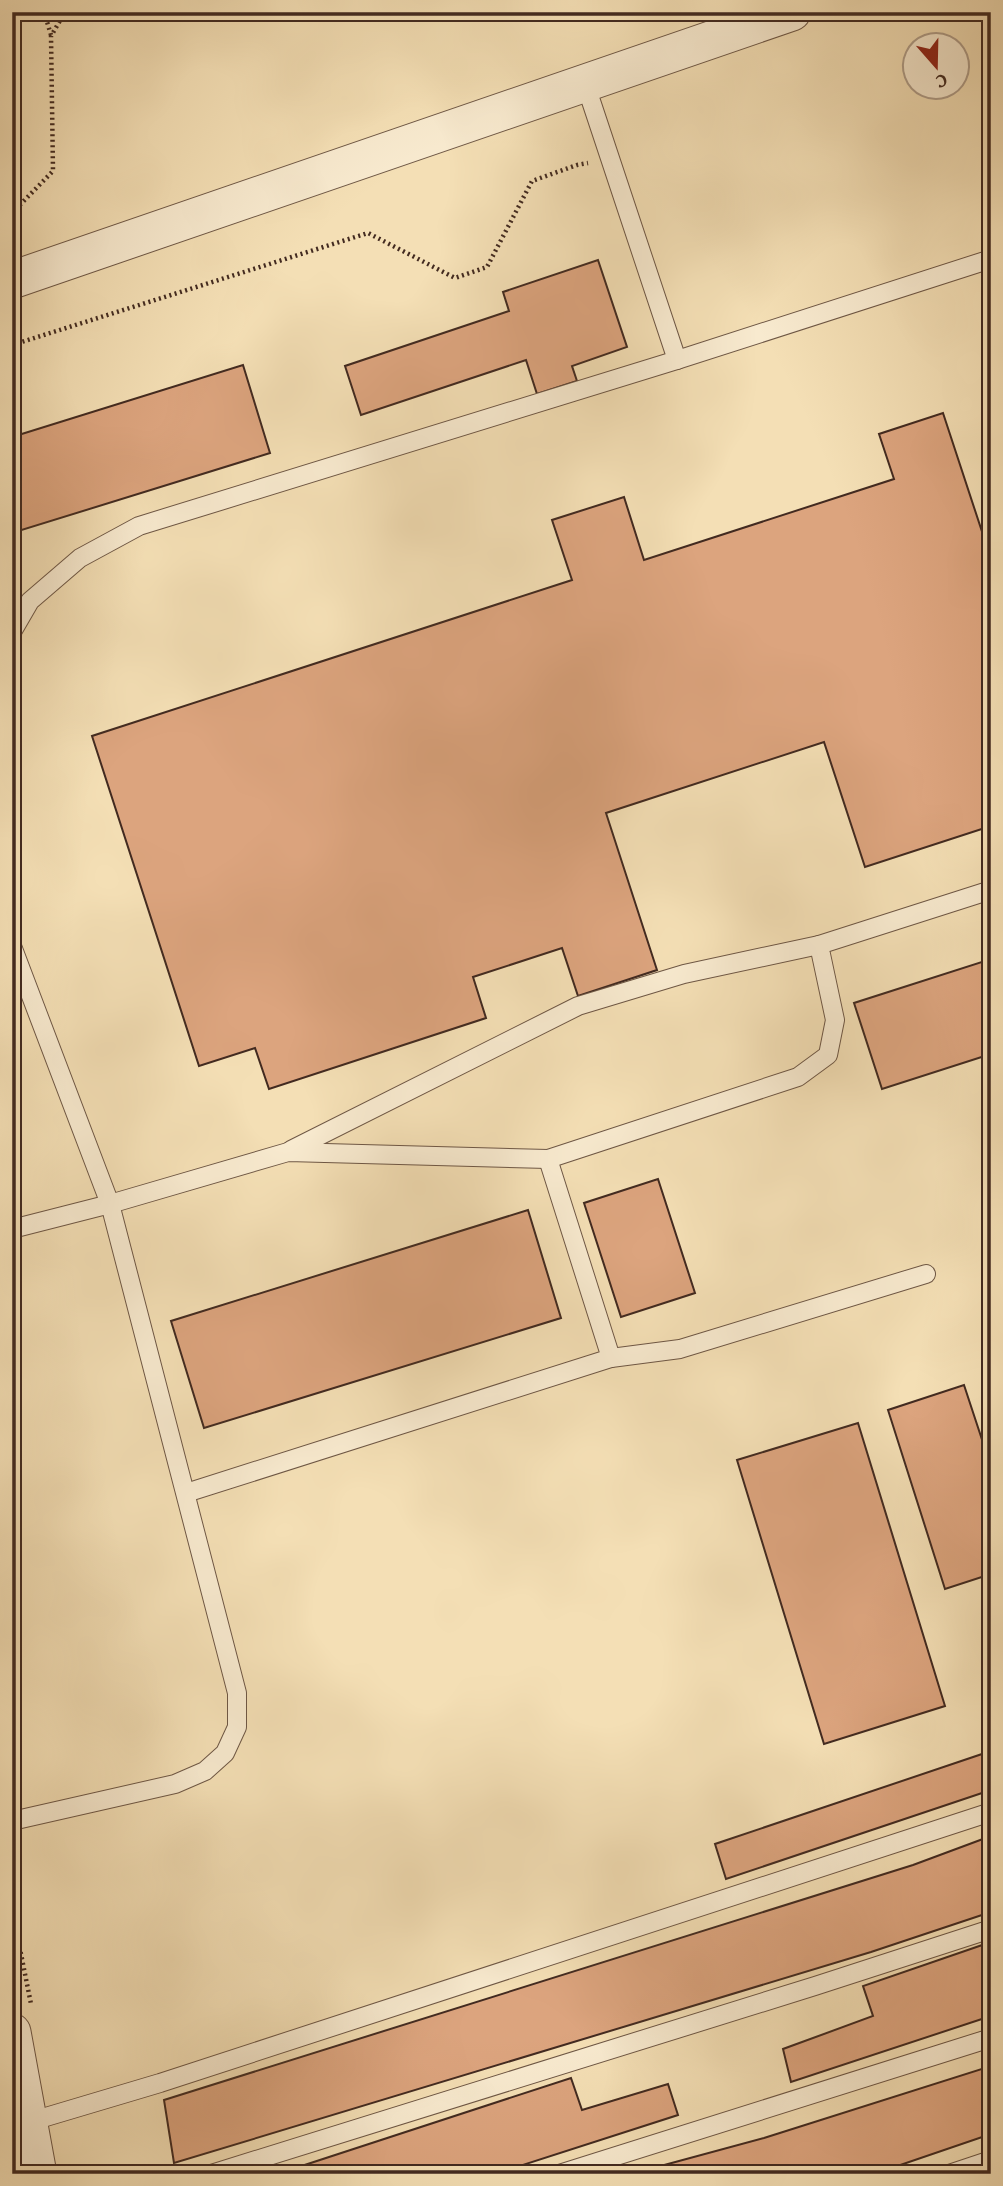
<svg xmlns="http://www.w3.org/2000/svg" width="1003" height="2186" font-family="'Gentium Book Plus',serif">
<rect width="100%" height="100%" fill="#f4dfb5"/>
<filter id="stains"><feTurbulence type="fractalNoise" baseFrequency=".00286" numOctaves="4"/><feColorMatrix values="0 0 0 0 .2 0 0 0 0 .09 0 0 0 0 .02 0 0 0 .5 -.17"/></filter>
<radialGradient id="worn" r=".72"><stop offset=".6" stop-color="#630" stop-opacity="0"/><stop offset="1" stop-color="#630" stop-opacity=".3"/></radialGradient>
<g fill="#dca47e" stroke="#422a20" stroke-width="2">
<polygon points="598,260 627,347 572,366 577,381 537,394 526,360 361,415 345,366 509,311 503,292"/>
<polygon points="243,365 270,453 12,533 12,437"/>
<polygon points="943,413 991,559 991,826 865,867 824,742 606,813 657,970 578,996 562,948 473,977 486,1018 269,1089 255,1048 199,1066 92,736 572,580 552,520 624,497 644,560 894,479 879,434"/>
<polygon points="991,959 991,1054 882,1089 854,1003"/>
<polygon points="658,1179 695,1293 621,1317 584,1203"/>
<polygon points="528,1210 561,1318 204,1428 171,1321"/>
<polygon points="964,1385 991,1467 991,1574 945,1589 888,1410"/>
<polygon points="858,1423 945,1706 824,1744 737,1460"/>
<polygon points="991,1751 991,1790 726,1879 715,1844"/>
<polygon points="991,1836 991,1912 871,1952 174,2163 164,2100 913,1865"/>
<polygon points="991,1942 991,2016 791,2082 783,2049 873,2016 863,1986"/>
<polygon points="991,2066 991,2134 874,2174 631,2174 764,2138"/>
<polygon points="571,2078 582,2110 668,2084 678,2115 495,2174 277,2174"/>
</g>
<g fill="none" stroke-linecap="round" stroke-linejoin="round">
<defs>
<g id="service">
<polyline points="585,83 677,360"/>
<polyline points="12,632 30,601 80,558 139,526 677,360 991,259"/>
<polyline points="12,946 110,1204 288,1152 548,1159 798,1077 828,1055 835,1020 819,945 991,890"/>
<polyline points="291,1150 578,1006 684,974 819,945"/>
<polyline points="12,1229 110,1204 237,1693 237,1727 225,1753 205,1771 175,1784 12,1821"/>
<polyline points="611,1358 680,1349 926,1274"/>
<polyline points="186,1493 611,1358 548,1159"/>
<polyline points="29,2122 160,2083 991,1812"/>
<polyline points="211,2174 815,1986 991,1929"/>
<polyline points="559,2174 991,2038"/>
<polyline points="949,2174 991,2160"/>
</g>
<g id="minor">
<polyline points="12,280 792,12"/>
<polyline points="12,2032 38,2174"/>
</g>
</defs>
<use href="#service" stroke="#6e5745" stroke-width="20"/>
<use href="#minor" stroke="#6e5745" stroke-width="39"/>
<g stroke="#422a20" stroke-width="4.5" stroke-dasharray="2 3.5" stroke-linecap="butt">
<polyline points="44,12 51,35"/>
<polyline points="12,213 53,171 51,36 65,12"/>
<polyline points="12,345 368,233 455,278 487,267 532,181 577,165 588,163"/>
<polyline points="12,1909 31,2004"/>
</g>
<use href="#service" stroke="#f8eacf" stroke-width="18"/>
<use href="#minor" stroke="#f8eacf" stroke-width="37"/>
</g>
<rect width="1003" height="2186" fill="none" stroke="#f4dfb5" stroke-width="42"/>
<rect x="14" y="14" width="975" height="2158" fill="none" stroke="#422a20" stroke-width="3.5"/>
<rect x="21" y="21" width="961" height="2144" fill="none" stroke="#422a20" stroke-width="2"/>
<g transform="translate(936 66) rotate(160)"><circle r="33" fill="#f8eacf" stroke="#af9d89" stroke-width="2"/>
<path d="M0-5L12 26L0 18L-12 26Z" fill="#8f2418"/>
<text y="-10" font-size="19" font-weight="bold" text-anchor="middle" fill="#422a20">С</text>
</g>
<rect width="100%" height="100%" filter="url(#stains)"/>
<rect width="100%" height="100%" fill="url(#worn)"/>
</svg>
